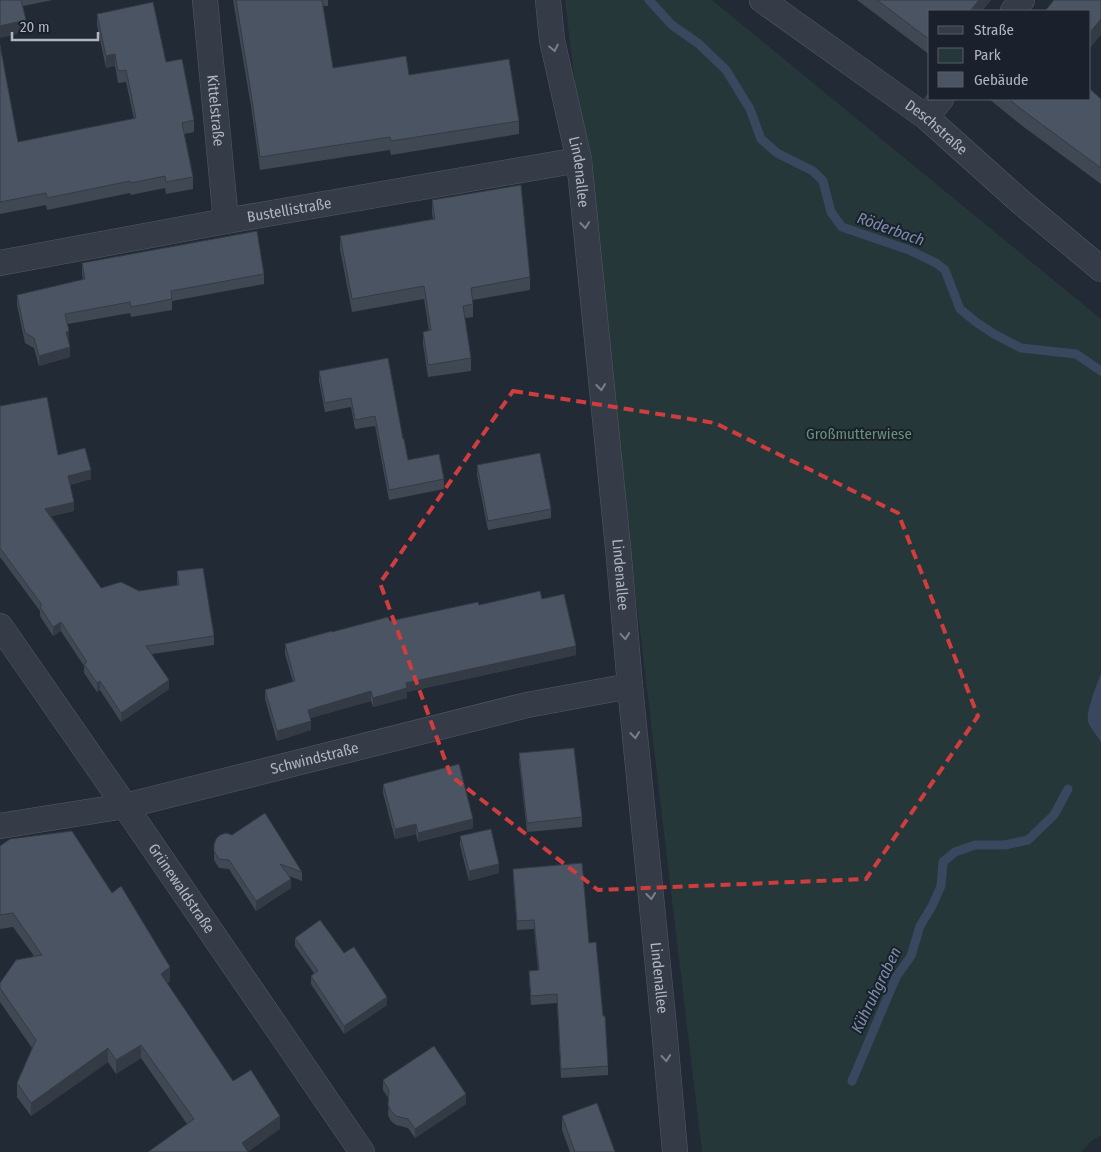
<svg xmlns="http://www.w3.org/2000/svg" width="1101" height="1152" font-family="'Fira Sans Condensed',sans-serif">
<rect width="100%" height="100%" fill="#222a36"/>
<polygon fill="#253738" points="565,0 712,0 1101,319 1101,1135 1090,1142 1081,1152 702,1152"/>
<path fill="#39485f" d="M1101,674V742C1098,737 1089,726 1088,721C1086,711 1097,684 1101,674Z"/>
<g fill="none" stroke-linecap="round" stroke-linejoin="round">
<g stroke="#39485f" stroke-width="9">
<polyline points="649,0 672,25 699,44 726,70 750,109 761,139 777,153 813,171 823,181 831,212 842,227 909,250 936,263 945,270 960,309 976,322 994,334 1021,348 1076,354 1101,371"/>
<polyline points="852,1081 896,977 911,956 920,926 932,906 941,886 943,862 955,852 975,845 1005,845 1028,840 1054,815 1068,789"/>
</g>
<defs>
<g id="minor">
<path id="s1" d="M205,0L226,221"/>
<path id="s2" d="M548,0L552,40L579,160L619,558L630,686L664,1027L675,1152"/>
<path id="s3" d="M762,0L926,117L1022,203L1101,269"/>
<polyline points="1013,11 1022,0"/>
<polyline points="926,117 941,99"/>
<path id="s4" d="M0,263L226,221L579,160"/>
<path id="s5" d="M0,626L125,806L362,1152"/>
<path id="s6" d="M0,826L125,806L527,705L630,686"/>
</g>
</defs>
<use href="#minor" stroke="#535a65" stroke-width="26"/>
<use href="#minor" stroke="#353c47" stroke-width="25"/>
</g>
<g fill="#404854">
<polygon points="0,0 53,0 23,6 26,32"/>
<polygon points="233,0 328,0 328,6 323,6 333,68 409,75 519,121 519,134 391,155 390,150 260,170 251,106"/>
<polygon points="857,0 991,0 982,11 930,11 930,55"/>
<polygon points="97,14 166,62 194,120 194,132 184,134 193,177 193,189 166,194 165,188 131,195 130,193 47,210 46,205 0,214 0,45 18,142 134,119 126,82 118,83 115,66 106,68 97,25"/>
<polygon points="989,99 1101,99 1101,184 1021,125"/>
<polygon points="432,200 530,277 530,290 473,300 473,317 465,318 471,358 471,371 428,377 423,344 423,332 429,331 424,299 352,312 340,249 340,236 433,219 432,213"/>
<polygon points="82,263 264,274 264,284 172,301 172,310 131,317 130,313 68,324 70,357 39,366 34,348 25,343 17,305 17,295 83,280 82,273"/>
<polygon points="319,371 403,439 408,460 444,479 444,489 389,500 375,426 355,429 351,407 325,412 319,381"/>
<polygon points="0,406 58,455 91,479 70,485 74,511 51,516 101,588 139,591 177,585 177,571 214,636 214,645 152,654 169,689 121,722 100,690 97,692 84,673 84,666 61,631 53,636 40,616 40,611 0,557"/>
<polygon points="477,465 551,509 551,518 488,530 477,475"/>
<polygon points="542,599 576,655 407,692 407,698 373,707 371,701 310,718 311,730 277,741 265,699 265,690 293,682 285,654 285,644 332,632 479,605"/>
<polygon points="519,753 582,817 582,827 527,832 519,762"/>
<polygon points="383,784 473,828 418,842 416,834 395,839 383,793"/>
<polygon points="232,835 302,872 302,881 289,876 291,888 256,911 229,869 219,868 214,860 214,845"/>
<polygon points="460,836 499,873 469,881 460,845"/>
<polygon points="0,846 112,893 170,981 167,984 233,1081 280,1129 187,1124 141,1058 116,1074 108,1062 31,1116 17,1097 17,1083 32,1048 0,1002 0,983 34,956 13,927 0,929"/>
<polygon points="513,869 589,943 608,1066 608,1075 561,1078 557,1003 531,1005 529,980 529,971 538,970 534,929 517,930 513,878"/>
<polygon points="295,938 344,953 387,1005 344,1034 311,984 311,976 314,973 295,946"/>
<polygon points="383,1080 466,1104 415,1138 408,1128 396,1125 391,1121 388,1115 389,1099 383,1090"/>
<polygon points="562,1116 615,1152 570,1152 562,1130"/>
</g>
<g fill="#343b45">
<polygon points="979,0 991,0 982,11 970,11"/>
<polygon points="1101,19 1101,35 1090,48 1090,32"/>
<polygon points="26,20 26,32 0,38 0,26"/>
<polygon points="115,54 115,66 106,68 106,56"/>
<polygon points="69,331 69,341 66,342 66,332"/>
<polygon points="70,347 70,357 39,366 39,356"/>
<polygon points="91,470 91,479 68,485 68,476"/>
<polygon points="74,502 74,511 45,518 45,509"/>
<polygon points="61,622 61,631 53,636 53,627"/>
<polygon points="576,646 576,655 407,692 407,698 373,707 373,698 406,683"/>
<polygon points="169,680 169,689 121,722 121,713"/>
<polygon points="100,681 100,690 97,692 97,683"/>
<polygon points="371,691 371,701 308,719 308,710"/>
<polygon points="311,721 311,730 277,741 277,731"/>
<polygon points="473,819 473,828 418,842 418,833"/>
<polygon points="416,824 416,834 395,839 395,829"/>
<polygon points="499,864 499,873 469,881 469,871"/>
<polygon points="291,879 291,888 256,911 256,901"/>
<polygon points="170,967 170,981 161,988 161,974"/>
<polygon points="387,997 387,1005 344,1034 344,1026"/>
<polygon points="141,1045 141,1058 116,1074 116,1060"/>
<polygon points="108,1048 108,1062 31,1116 31,1103"/>
<polygon points="466,1094 466,1104 415,1138 415,1129"/>
<polygon points="280,1116 280,1129 248,1152 242,1152 242,1143"/>
</g>
<g fill="#4a5462" stroke="#343b45">
<polygon points="0,0 21,0 26,20 0,26"/>
<polygon points="236,0 322,0 333,68 406,56 409,75 509,59 519,121 391,141 390,137 260,157 251,93"/>
<polygon points="877,0 979,0 970,11 930,11 930,40"/>
<polygon points="1054,0 1101,0 1101,19 1090,32 1090,11 1045,11"/>
<polygon points="153,2 166,62 182,59 194,120 182,123 193,177 166,182 165,176 131,183 130,181 47,198 46,193 0,202 0,45 18,142 136,118 126,70 118,71 115,54 106,56 97,14"/>
<polygon points="1090,89 1101,99 1101,168 1021,109 1009,99 1090,99"/>
<polygon points="521,185 530,277 471,288 473,304 463,306 471,358 428,365 423,332 431,330 424,286 352,299 340,236 435,219 432,200"/>
<polygon points="257,231 264,274 171,291 172,299 131,307 130,302 65,314 69,331 66,332 70,347 39,356 34,338 25,333 17,295 85,279 82,263"/>
<polygon points="388,358 403,439 404,439 408,460 439,454 444,479 389,490 375,416 355,420 351,398 325,403 319,371"/>
<polygon points="47,397 58,455 85,448 91,470 68,476 74,502 45,509 101,588 121,582 139,591 179,585 177,571 203,568 214,636 146,646 169,680 121,713 100,681 97,683 84,664 87,662 61,622 53,627 40,607 42,605 0,548 0,406"/>
<polygon points="540,453 551,509 488,521 477,465"/>
<polygon points="540,591 542,599 564,594 576,646 406,683 407,688 373,698 371,691 308,710 311,721 277,731 265,690 295,681 285,644 332,631 332,632 388,617 390,621 478,602 479,605"/>
<polygon points="574,748 582,817 527,823 519,753"/>
<polygon points="459,764 473,819 418,833 416,824 395,829 383,784"/>
<polygon points="265,813 302,872 280,864 291,879 256,901 229,860 219,859 214,851 214,845 216,839 220,835 226,833 232,835"/>
<polygon points="491,829 499,864 469,871 460,836"/>
<polygon points="72,831 112,893 121,886 170,967 161,974 233,1081 251,1070 280,1116 242,1143 248,1152 148,1152 194,1119 141,1045 116,1060 108,1048 31,1103 17,1083 36,1040 0,988 0,983 16,960 42,955 13,913 0,915 0,846 10,839"/>
<polygon points="582,863 589,943 596,942 603,1016 605,1016 608,1066 561,1069 557,994 531,996 529,971 539,970 534,920 517,921 513,869"/>
<polygon points="320,920 344,953 354,947 387,997 344,1026 311,976 318,971 295,938"/>
<polygon points="434,1046 466,1094 415,1129 408,1119 396,1116 391,1111 388,1105 389,1090 383,1080"/>
<polygon points="597,1103 615,1152 575,1152 562,1116"/>
</g>
<defs><path id="oneway-chevron" d="M-2-3.5L2.5 0L-2 3.5" fill="none" stroke-width="1.6" stroke-linecap="round" stroke-linejoin="round" transform="scale(1.25)"/></defs>
<g stroke="#79808b">
<use href="#oneway-chevron" transform="translate(554 48) rotate(78)"/>
<use href="#oneway-chevron" transform="translate(585 225) rotate(84)"/>
<use href="#oneway-chevron" transform="translate(601 387) rotate(84)"/>
<use href="#oneway-chevron" transform="translate(625 636) rotate(85)"/>
<use href="#oneway-chevron" transform="translate(635 735) rotate(84)"/>
<use href="#oneway-chevron" transform="translate(651 896) rotate(84)"/>
<use href="#oneway-chevron" transform="translate(666 1058) rotate(85)"/>
</g>
<path fill="none" stroke="#d03d3f" stroke-width="4" stroke-dasharray="10 6" stroke-linejoin="round" d="M513,391L715,423L898,513L978,716L866,879L598,890L451,776L380,583Z"/>
<g text-anchor="middle" dominant-baseline="central" stroke-width="4" stroke-linejoin="round" paint-order="stroke">
<g font-size="15" fill="#b0b7c3" stroke="#1b212c">
<text stroke="none"><textPath href="#s1" startOffset="111">Kittelstraße</textPath></text>
<text stroke="none"><textPath href="#s3" startOffset="216">Deschstraße</textPath></text>
<text stroke="none"><textPath href="#s2" startOffset="175">Lindenallee</textPath></text>
<text stroke="none"><textPath href="#s4" startOffset="294">Bustellistraße</textPath></text>
<text stroke="none"><textPath href="#s2" startOffset="580">Lindenallee</textPath></text>
<text stroke="none"><textPath href="#s6" startOffset="322">Schwindstraße</textPath></text>
<text stroke="none"><textPath href="#s5" startOffset="319">Grünewaldstraße</textPath></text>
<text stroke="none"><textPath href="#s2" startOffset="985">Lindenallee</textPath></text>
</g>
<g font-size="15" fill="#699274" stroke="#1b212c">
<text x="859" y="434">Großmutterwiese</text>
</g>
<g font-size="16" font-style="italic" fill="#7a8eaa" stroke="#1b212c">
<text transform="translate(891 229) rotate(20)">Röderbach</text>
<text transform="translate(876 990) rotate(-64)">Kühruhgraben</text>
</g>
</g>
<rect x="928" y="10" width="162" height="90" fill="#1b212c" stroke="#575d68"/>
<rect x="938" y="26" width="25" height="8" fill="#353c47" stroke="#575d68"/>
<text x="974" y="35" font-size="15" fill="#b0b7c3">Straße</text>
<rect x="938" y="48" width="25" height="15" fill="#253738" stroke="#575d68"/>
<text x="974" y="60" font-size="15" fill="#b0b7c3">Park</text>
<rect x="938" y="72" width="25" height="15" fill="#4a5462" stroke="#575d68"/>
<text x="974" y="85" font-size="15" fill="#b0b7c3">Gebäude</text>
<path d="M12 32v8h86v-8" fill="none" stroke="#b0b7c3" stroke-width="2.5"/>
<text x="20" y="32" font-size="15" fill="#b0b7c3" stroke="#1b212c" stroke-width="4" paint-order="stroke">20 m</text>
</svg>
